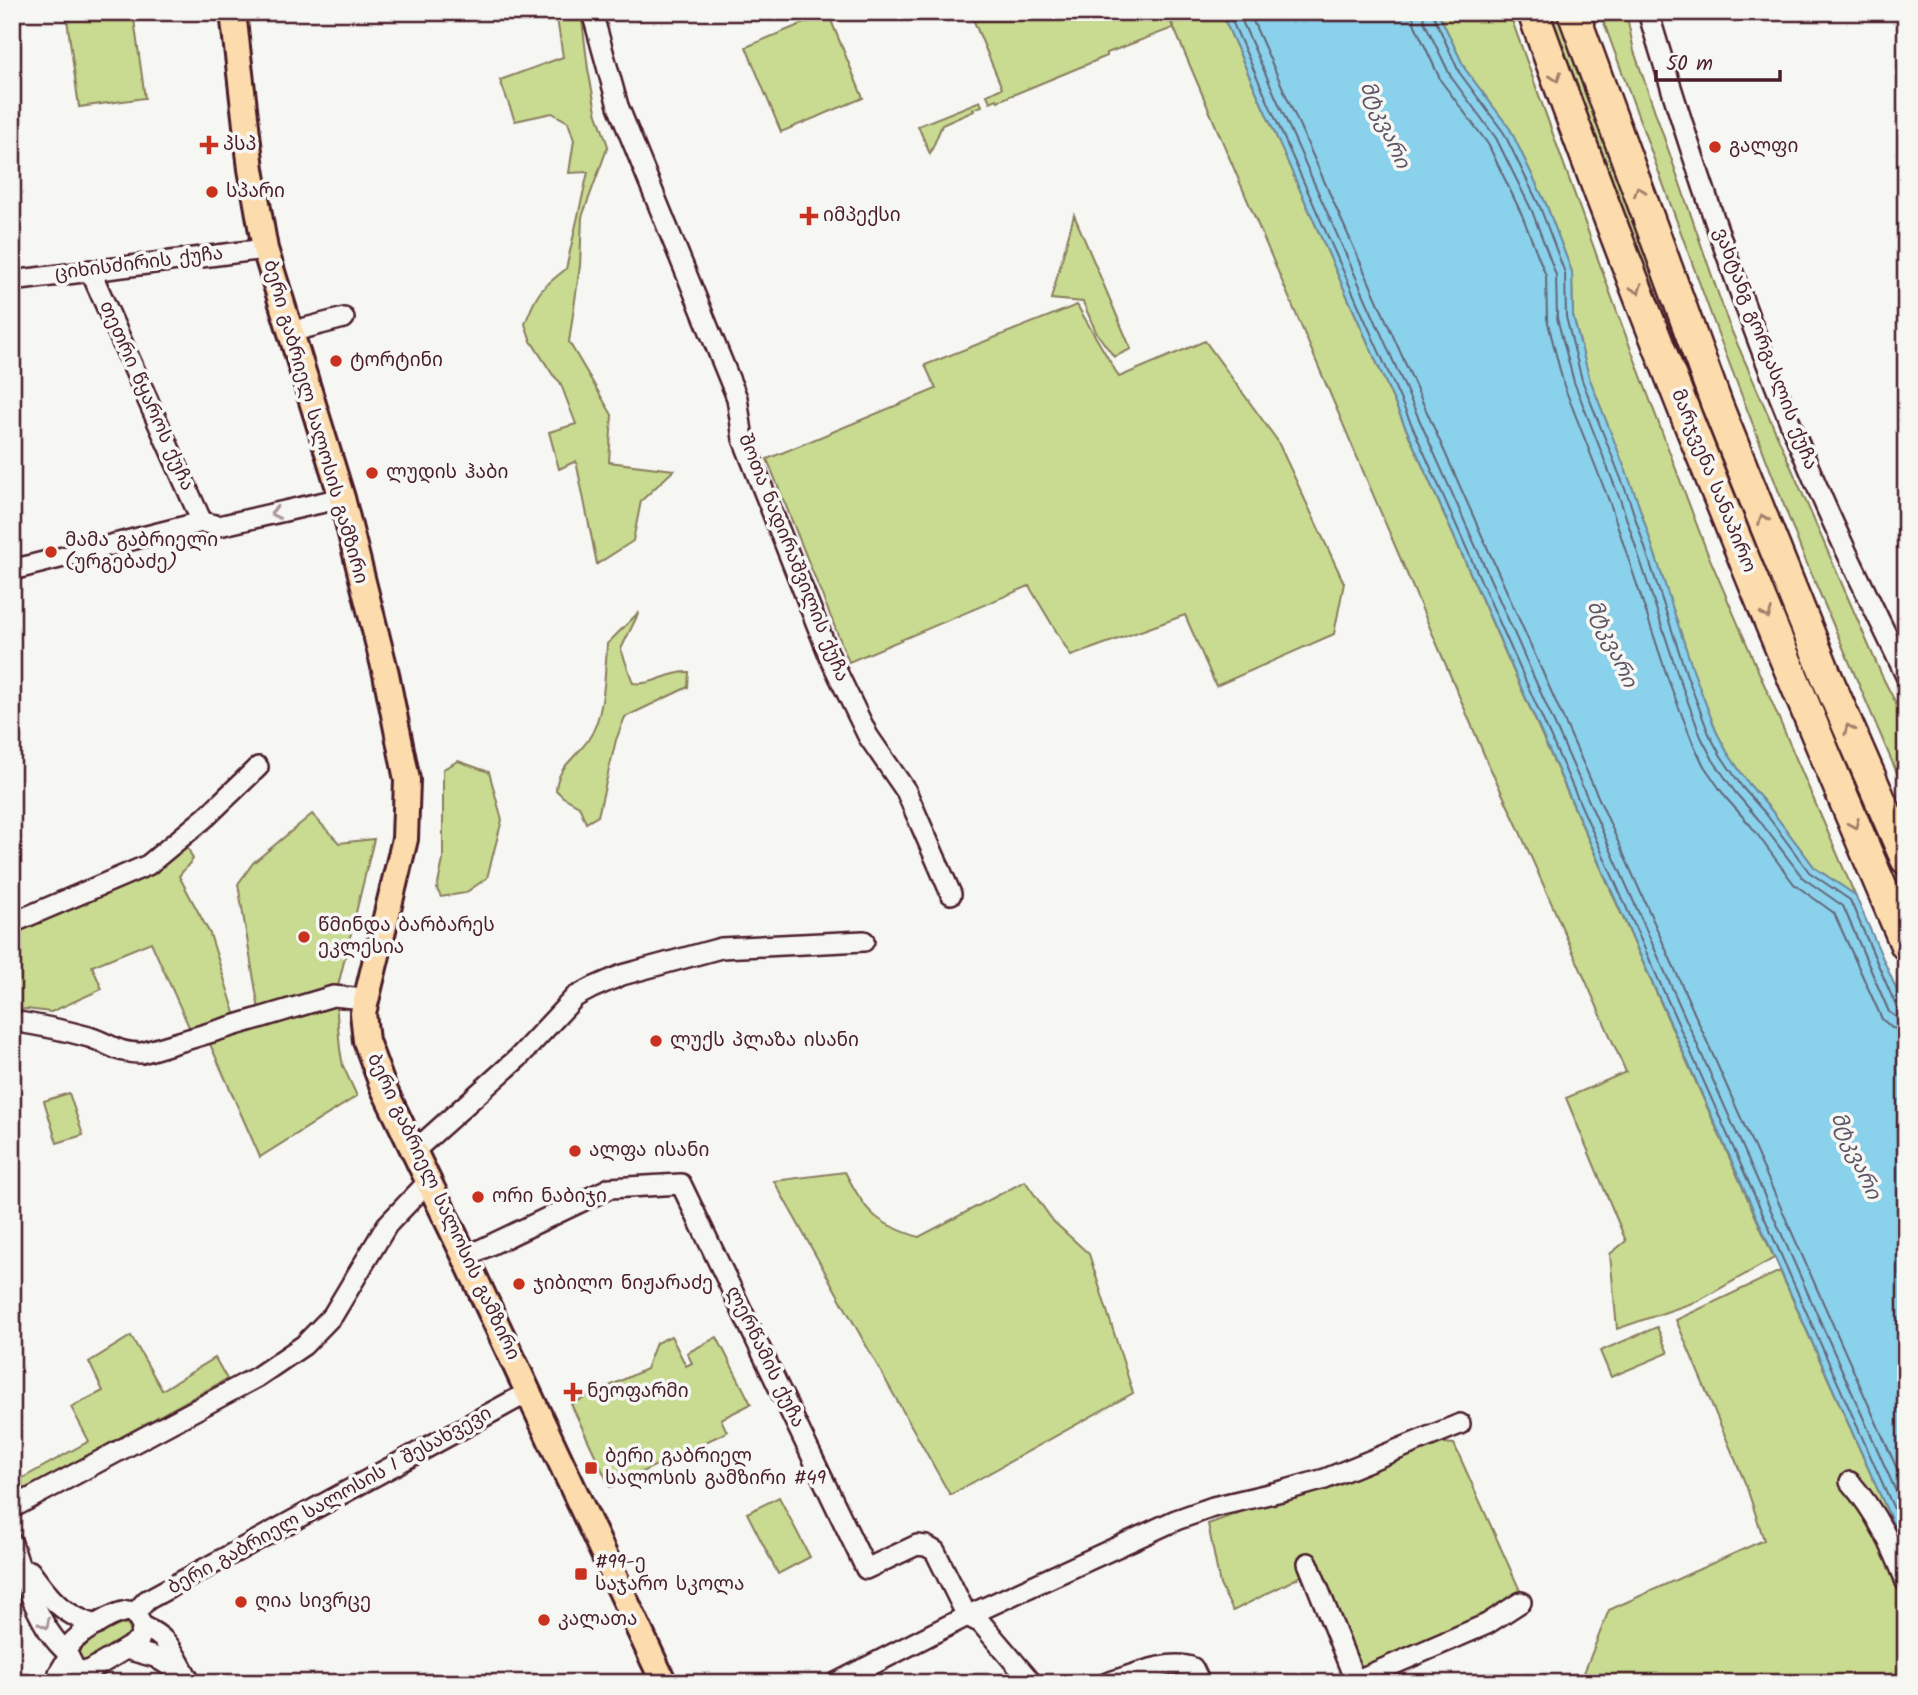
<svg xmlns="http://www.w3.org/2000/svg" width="1918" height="1695" font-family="Kalam,'Noto Sans Georgian',sans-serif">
<rect width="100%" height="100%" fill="#f6f6f2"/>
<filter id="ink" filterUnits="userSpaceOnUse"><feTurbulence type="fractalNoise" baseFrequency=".0143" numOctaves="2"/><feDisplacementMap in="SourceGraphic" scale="14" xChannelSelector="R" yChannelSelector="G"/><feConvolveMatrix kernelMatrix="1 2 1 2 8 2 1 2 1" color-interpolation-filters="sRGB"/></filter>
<g filter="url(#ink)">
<g fill="#c8db90" stroke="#897d5e" stroke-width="2">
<polygon points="66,12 133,12 145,98 79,107"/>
<path d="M556,12H581L588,69L596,111L608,146L582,217L580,266L569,342L612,415L609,462L674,470L641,501L633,541L597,564L576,461L559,469L549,432L576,424L560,382L553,375L531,341L525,324C536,294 540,289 566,269L588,172L569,173L574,140L568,122L552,113L515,121L500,80L563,57Z"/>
<polygon points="970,12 1221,12 1774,1258 1698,1301 1617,1329 1610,1254 1626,1241 1566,1098 1626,1072 1516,823 1486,759 1168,14 1173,28 1107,53 1107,56 998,101 997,99 990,102 987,95 1002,88"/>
<polygon points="1438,12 1509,12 1617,312 1707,552 1855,895 1815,868 1771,810 1748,783 1727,752 1716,731 1694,673 1636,497 1589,377 1573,316 1572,272 1546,204 1510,129 1465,69"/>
<polygon points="1549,12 1558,12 1710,426 1906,894 1906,920 1703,428"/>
<polygon points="1600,12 1626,12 1634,51 1729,325 1882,676 1906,723 1906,794 1802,552 1720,339"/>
<polygon points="828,13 863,98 781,132 746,47"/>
<polygon points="980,101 982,106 973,109 974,111 942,125 930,154 918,126"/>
<polygon points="1074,215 1131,349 1114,357 1096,332 1083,302 1051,299"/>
<polygon points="1077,305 1119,377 1205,341 1277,440 1344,583 1334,634 1216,686 1185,615 1071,656 1029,586 849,662 767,459 936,389 925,365"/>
<path d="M639,612L621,649L633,683C654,686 668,671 689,672L688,687L625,717L616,740L598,816L586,823L579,806L563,797L556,790C557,767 576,758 588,740C605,716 605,673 607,644Z"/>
<polygon points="458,761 489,772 502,820 487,878 465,893 441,897 437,889 443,860 443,769"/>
<polygon points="312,814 339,843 374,839 338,986 259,1010 238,884 253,863"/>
<polygon points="187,846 193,859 179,876 210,934 236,1016 190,1029 151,942 92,966 102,989 51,1012 26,1009 12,1011 12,933 160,867"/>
<polygon points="336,1003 340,1049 343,1066 357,1096 260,1157 210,1044"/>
<polygon points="69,1093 83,1135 57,1143 44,1101"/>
<path d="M845,1172C867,1213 874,1223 919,1237L1025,1181L1053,1221L1089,1254L1133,1393L950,1495L774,1181Z"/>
<polygon points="1780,1271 1906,1553 1906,1683 1580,1683 1609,1610 1764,1540 1746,1485 1676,1320"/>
<polygon points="1657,1327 1668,1353 1611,1377 1600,1351"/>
<polygon points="131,1336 162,1390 215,1358 227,1379 23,1491 21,1479 89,1441 71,1407 103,1391 89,1362"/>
<polygon points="671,1336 686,1366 692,1363 687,1353 717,1337 751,1404 721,1419 727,1432 610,1487 571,1404 646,1369 656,1343"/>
<polygon points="1434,1442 1454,1444 1522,1595 1462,1628 1356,1672 1315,1569 1233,1611 1220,1585 1208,1524"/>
<polygon points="779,1497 810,1557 778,1574 747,1513"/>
<polygon points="120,1623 127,1624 133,1635 84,1663 79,1656 79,1649 82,1645"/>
</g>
<polygon fill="#8ad1eb" stroke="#708a9e" stroke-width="2" points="1221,12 1438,12 1465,69 1510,129 1546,204 1572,272 1573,316 1589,377 1636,497 1694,673 1716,731 1727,752 1748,783 1771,810 1815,868 1855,895 1906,1011 1906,1553"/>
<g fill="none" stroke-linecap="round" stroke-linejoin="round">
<g stroke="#646678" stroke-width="2">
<polyline points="1228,12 1906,1536"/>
<polyline points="1238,12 1906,1514"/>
<polyline points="1249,12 1906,1489"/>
<polyline points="1412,12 1415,25 1441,81 1488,144 1522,215 1546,276 1547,319 1564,386 1611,506 1669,682 1692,741 1704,766 1726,798 1751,826 1794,884 1834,913 1882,1019 1892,1028 1906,1030"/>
<polyline points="1423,12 1424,21 1451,77 1496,138 1532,211 1556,275 1557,318 1574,382 1621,502 1679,678 1701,737 1713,760 1735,792 1759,820 1803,878 1843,906 1889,1012 1897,1018 1906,1020"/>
<polyline points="1432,12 1459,72 1504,133 1540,207 1565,273 1566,317 1582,380 1629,499 1687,676 1709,734 1721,756 1742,787 1766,814 1809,872 1850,900 1896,1006 1900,1010 1906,1011"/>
</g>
<defs>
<g id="minor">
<polyline points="592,12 618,106 737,398 743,439 831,660 868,736 906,791 951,894"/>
<path d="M1648,12C1697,176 1753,341 1822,498C1848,558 1878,616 1906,676"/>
<polyline points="90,270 202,522"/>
<polyline points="12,281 265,249"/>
<polyline points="290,332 344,318"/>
<polyline points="12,570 202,522 219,526 342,498"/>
<polyline points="12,923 148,865 206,817 258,767"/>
<path d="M12,1021C38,1025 64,1030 89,1037C111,1044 116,1053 142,1053L333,996L365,999"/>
<polyline points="413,1152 518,1058 575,997 592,988 622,975 721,948 864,941"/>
<polyline points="465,1257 610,1188 681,1184 866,1569 917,1545 926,1546 935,1551 967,1616 1176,1520 1213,1507 1286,1490 1325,1479 1460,1424"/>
<path d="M1850,1482C1876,1512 1892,1545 1906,1582"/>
<polyline points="12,1508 257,1377 304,1345 333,1315 387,1225 428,1182"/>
<path d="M12,1543C22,1575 40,1630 66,1651"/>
<polyline points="1308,1563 1356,1683"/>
<path d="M30,1571C50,1599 63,1615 96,1625"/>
<path d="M128,1611L135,1613L143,1627L139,1641L87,1672L75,1669L66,1651C72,1636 112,1613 128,1611Z"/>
<polyline points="135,1613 147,1600 529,1392"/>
<path d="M143,1627C173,1639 175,1658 191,1683"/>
<polyline points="126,1649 155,1657 184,1675"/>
<polyline points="1355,1681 1487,1624 1521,1602"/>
<polyline points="57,1683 59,1673 68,1658"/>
<polyline points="836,1683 967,1616 981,1623 1032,1683"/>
<path d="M1107,1683C1130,1676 1171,1658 1193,1668L1200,1683"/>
</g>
<polyline id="major" points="233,12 251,169 265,249 342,498 386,674 407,780 405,839 363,1013 366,1041 383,1087 465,1257 664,1683"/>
<g id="highway">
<path d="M1533,12C1646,327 1774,637 1906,945"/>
<polyline points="1573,12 1717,405 1828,680 1906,859"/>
</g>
</defs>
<use href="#minor" stroke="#4a1f2b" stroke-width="24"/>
<use href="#major" stroke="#4a1f2b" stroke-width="30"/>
<use href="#highway" stroke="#4a1f2b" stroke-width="35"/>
<use href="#minor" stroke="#f6f6f2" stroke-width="19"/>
<use href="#major" stroke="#fcdcac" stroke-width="24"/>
<use href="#highway" stroke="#fcdcac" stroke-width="30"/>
</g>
<defs><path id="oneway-chevron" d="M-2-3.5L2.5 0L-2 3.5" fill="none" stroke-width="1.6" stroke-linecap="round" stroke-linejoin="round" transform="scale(1.75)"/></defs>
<g stroke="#a37e6c">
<use href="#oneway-chevron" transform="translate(1556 77) rotate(70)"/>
<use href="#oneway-chevron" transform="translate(1639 191) rotate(-110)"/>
<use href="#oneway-chevron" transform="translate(1637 289) rotate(69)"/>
<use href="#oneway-chevron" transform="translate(1763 519) rotate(-112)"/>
<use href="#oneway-chevron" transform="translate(1767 614) rotate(68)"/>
<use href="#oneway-chevron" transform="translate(1849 729) rotate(-113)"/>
<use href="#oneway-chevron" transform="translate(1854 824) rotate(67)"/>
</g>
<g stroke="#a99598">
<use href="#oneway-chevron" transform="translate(275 513) rotate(167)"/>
<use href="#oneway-chevron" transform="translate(45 1624) rotate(62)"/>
</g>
</g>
<g fill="#c8321e" stroke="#f6f6f2" stroke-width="2.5">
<path d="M205.5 134.5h7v7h7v7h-7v7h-7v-7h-7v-7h7z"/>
<circle cx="1715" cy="147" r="7"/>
<circle cx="212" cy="192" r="7"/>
<path d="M805.5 205.5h7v7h7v7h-7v7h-7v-7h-7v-7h7z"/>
<circle cx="336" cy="361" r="7"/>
<circle cx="372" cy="473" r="7"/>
<circle cx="51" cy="552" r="7"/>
<circle cx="304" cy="937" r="7"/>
<circle cx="656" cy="1041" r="7"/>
<circle cx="575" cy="1151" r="7"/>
<circle cx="478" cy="1197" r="7"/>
<circle cx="519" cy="1284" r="7"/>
<path d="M569.5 1381.5h7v7h7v7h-7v7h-7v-7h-7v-7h7z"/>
<rect x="584" y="1461" width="14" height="14" rx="3.5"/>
<rect x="574" y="1567" width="14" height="14" rx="3.5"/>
<circle cx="241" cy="1602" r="7"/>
<circle cx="544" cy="1620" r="7"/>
</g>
<g text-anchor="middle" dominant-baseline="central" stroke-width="7" stroke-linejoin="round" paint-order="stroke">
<g font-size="19" fill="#4a1f2b" stroke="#f6f6f2" text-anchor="start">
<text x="223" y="145">პსპ</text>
<text x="1729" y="147">გალფი</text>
<text x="226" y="192">სპარი</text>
<text x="823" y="216">იმპექსი</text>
<text x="350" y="361">ტორტინი</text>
<text x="386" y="473">ლუდის ჰაბი</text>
<text x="65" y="541">მამა გაბრიელი<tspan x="65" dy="22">(ურგებაძე)</tspan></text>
<text x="318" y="926">წმინდა ბარბარეს<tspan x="318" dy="22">ეკლესია</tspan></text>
<text x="670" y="1041">ლუქს პლაზა ისანი</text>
<text x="589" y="1151">ალფა ისანი</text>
<text x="492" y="1197">ორი ნაბიჯი</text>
<text x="533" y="1284">ჯიბილო ნიჟარაძე</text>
<text x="587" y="1392">ნეოფარმი</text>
<text x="605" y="1457">ბერი გაბრიელ<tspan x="605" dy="22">სალოსის გამზირი #49</tspan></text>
<text x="595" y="1563">#99-ე<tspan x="595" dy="22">საჯარო სკოლა</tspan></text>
<text x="255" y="1602">ღია სივრცე</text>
<text x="558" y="1620">კალათა</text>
</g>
<g font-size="19" fill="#4a1f2b" stroke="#f6f6f2">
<text transform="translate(139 264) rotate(-7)">ციხისძირის ქუჩა</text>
<text transform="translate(1765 349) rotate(69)">ვახტანგ გორგასლის ქუჩა</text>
<text transform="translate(146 396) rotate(66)">თეთრი წყაროს ქუჩა</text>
<text transform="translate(315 422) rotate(74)">ბერი გაბრიელ სალოსის გამზირი</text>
<text transform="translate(1713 481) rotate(68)">მარჯვენა სანაპირო</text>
<text transform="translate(793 558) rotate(68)">შოთა ნადირაშვილის ქუჩა</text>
<text transform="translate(443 1207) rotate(65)">ბერი გაბრიელ სალოსის გამზირი</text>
<text transform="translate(765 1357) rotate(64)">ლერწამის ქუჩა</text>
<text transform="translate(330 1501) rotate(-29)">ბერი გაბრიელ სალოსის I შესახვევი</text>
</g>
<g font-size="21" font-style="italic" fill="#5d5465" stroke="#f6f6f2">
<text transform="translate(1384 125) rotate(66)">მტკვარი</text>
<text transform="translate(1611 644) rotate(66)">მტკვარი</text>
<text transform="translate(1855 1156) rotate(66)">მტკვარი</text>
</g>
</g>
<rect width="1918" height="1695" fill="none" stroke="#f6f6f2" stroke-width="42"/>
<rect x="21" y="21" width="1876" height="1653" fill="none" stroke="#4a1f2b" stroke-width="2.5" filter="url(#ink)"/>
<path d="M1656 70v10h124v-10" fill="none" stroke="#4a1f2b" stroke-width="3.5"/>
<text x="1666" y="70" font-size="21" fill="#4a1f2b" stroke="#f6f6f2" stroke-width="5" paint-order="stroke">50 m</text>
</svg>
